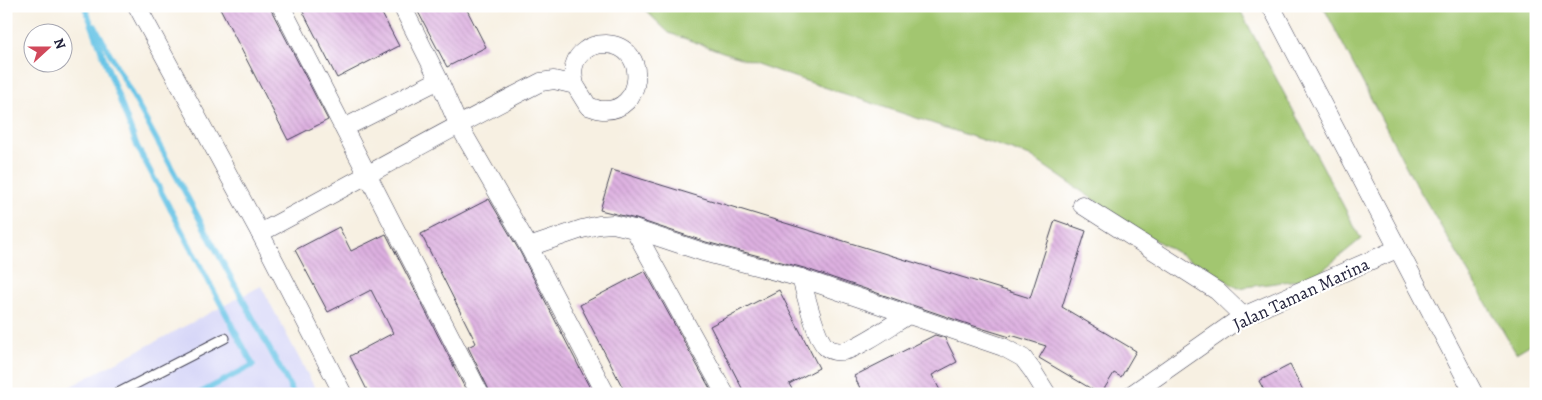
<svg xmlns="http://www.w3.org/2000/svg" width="1542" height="400" font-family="Alegreya,serif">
<defs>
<pattern id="building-back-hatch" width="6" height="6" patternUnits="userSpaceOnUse" patternTransform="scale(1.25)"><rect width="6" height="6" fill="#ddb0e0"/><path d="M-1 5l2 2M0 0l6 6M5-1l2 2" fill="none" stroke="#bd97c1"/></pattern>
</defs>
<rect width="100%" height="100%" fill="#fff"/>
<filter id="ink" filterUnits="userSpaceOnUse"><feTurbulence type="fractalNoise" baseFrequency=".02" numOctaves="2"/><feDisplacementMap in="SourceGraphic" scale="10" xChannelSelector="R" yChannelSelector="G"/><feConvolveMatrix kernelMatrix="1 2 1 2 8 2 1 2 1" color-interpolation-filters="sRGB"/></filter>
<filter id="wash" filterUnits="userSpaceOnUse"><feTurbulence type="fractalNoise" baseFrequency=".0096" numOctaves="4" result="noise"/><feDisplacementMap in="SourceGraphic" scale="20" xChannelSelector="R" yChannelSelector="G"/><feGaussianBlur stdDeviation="1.12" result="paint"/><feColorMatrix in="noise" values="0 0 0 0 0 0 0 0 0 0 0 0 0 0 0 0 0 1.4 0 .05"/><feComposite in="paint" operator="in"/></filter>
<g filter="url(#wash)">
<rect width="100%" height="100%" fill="#f7f0e2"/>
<polygon fill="#d7d7f8" points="261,286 318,394 56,394"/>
<g fill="#a2c670" stroke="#627456">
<polygon points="641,6 1238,6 1361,239 1313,278 1238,288 1138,230 1030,156 794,77 669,33"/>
<polygon points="1323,6 1536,6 1536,341 1516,353 1411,176"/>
</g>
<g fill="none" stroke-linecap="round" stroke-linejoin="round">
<g stroke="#68c4e6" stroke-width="5.5">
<polyline points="85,7 137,146 253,365 198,394"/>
<polyline points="95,26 294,394"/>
</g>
</g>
<g id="blocks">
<g fill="url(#building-back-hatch)">
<polygon points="219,6 269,6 328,120 288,140"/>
<polygon points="300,6 378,6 399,46 337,78"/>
<polygon points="415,6 465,6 486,47 447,67"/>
<polygon points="612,170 1030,298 1055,220 1086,231 1062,307 1136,351 1121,377 1114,373 1101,394 1100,394 1039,358 1046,346 1011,335 1010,337 971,325 804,268 706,242 636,219 600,210"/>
<polygon points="489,199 520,252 593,394 491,394 468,347 476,343 421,234"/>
<polygon points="339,227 351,251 386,234 468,394 369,394 350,356 393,333 386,319 371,290 328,312 295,250"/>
<polygon points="645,271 713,394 626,394 580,305"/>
<polygon points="779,290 819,368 789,384 795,394 745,394 710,326"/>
<polygon points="935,335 945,338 957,362 932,375 942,394 863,394 854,376"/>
<polygon points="1290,365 1305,394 1266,394 1259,381"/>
</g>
</g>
</g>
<g filter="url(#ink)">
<use href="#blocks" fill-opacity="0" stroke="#424154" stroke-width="1"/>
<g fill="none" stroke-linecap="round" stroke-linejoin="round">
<defs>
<polyline id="lane" points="116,394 225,338"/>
<g id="street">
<polyline points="137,6 260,233 343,394"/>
<polyline points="281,6 480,394"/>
<polyline points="402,6 439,80 458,124 529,247 606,394"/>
<polyline points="1271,6 1474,394"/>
<polyline points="344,128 439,80"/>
<polyline points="1082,205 1217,291 1243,316"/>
<polyline points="634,229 725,394"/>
<path d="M260,233C354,183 446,130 541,82L554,80L575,85L588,106C592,107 598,110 602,110C644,113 650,46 606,44C598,44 590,46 584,51C572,60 572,72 575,85"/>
<polyline points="529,247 582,229 599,225 613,224 634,229 703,252 801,278 1003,347 1023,358 1032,370 1047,394"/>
<path d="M801,278C805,292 816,339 826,347C830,351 838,352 844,351C859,348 893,324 908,315"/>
<polyline points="1132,394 1243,316 1397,249"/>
</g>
</defs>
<use href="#lane" stroke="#424154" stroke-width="11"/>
<use href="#street" stroke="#424154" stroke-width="19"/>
<use href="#lane" stroke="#fff" stroke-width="9"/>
<use href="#street" stroke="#fff" stroke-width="18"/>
</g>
</g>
<g text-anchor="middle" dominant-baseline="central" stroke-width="4.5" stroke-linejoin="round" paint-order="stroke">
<g font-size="18" fill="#22223b" stroke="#fff">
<text transform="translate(1301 294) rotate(-25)">Jalan Taman Marina</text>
</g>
</g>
<rect width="1542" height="400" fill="none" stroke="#fff" stroke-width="25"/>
<g transform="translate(48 48) rotate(69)"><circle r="24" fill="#ffffff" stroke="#a7a7b1"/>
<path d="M0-4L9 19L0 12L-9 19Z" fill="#d1495b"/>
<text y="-8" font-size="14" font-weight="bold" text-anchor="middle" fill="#22223b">N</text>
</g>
</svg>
